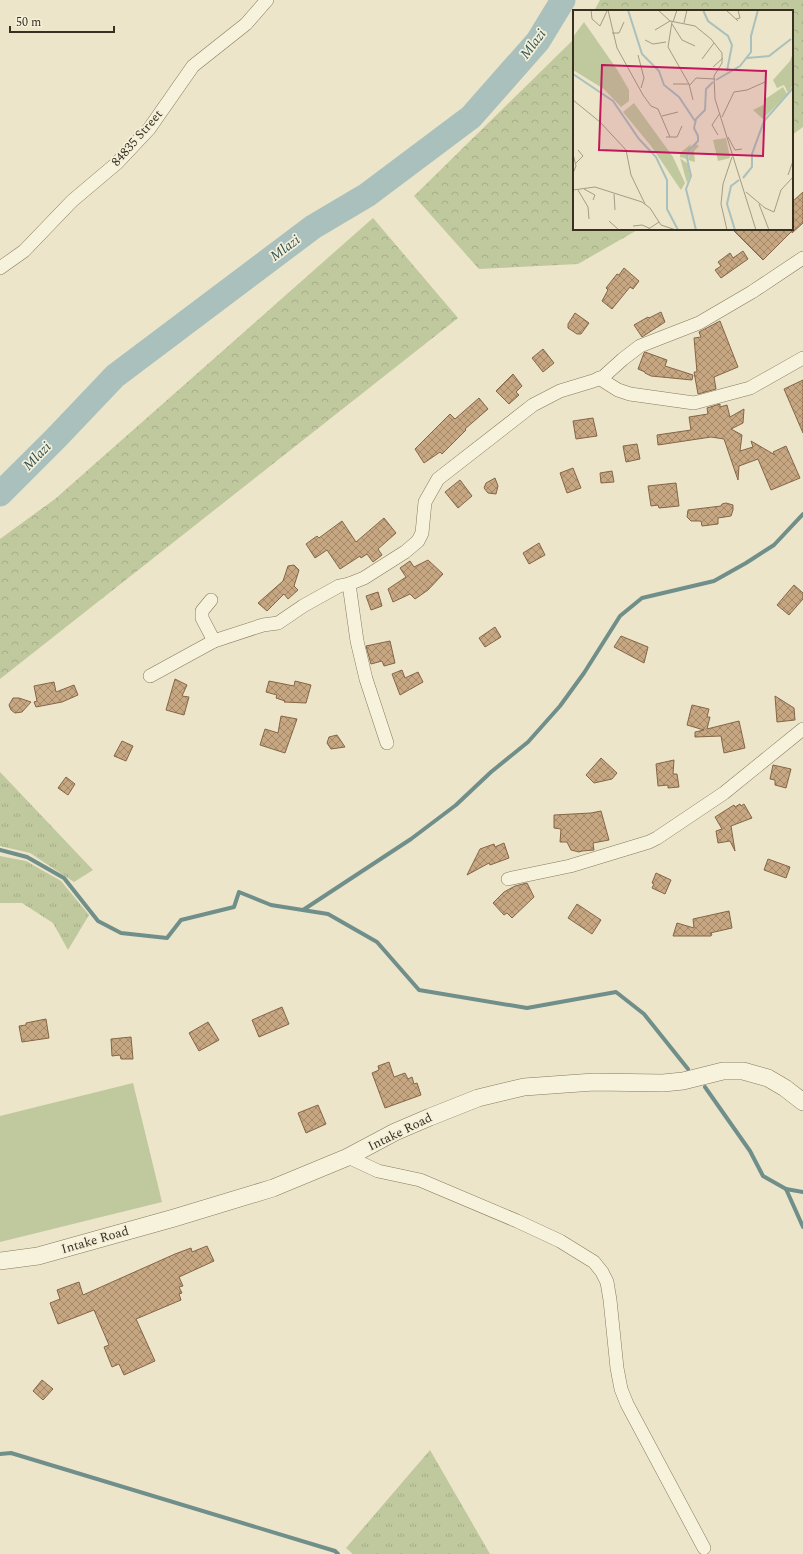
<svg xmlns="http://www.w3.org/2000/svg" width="803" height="1554" font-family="Spectral,serif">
<defs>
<pattern id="grass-tufts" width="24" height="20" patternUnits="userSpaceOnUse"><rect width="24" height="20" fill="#bfc99d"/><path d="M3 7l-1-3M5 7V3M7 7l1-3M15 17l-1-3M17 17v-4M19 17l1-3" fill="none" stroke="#a5ad87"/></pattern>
<pattern id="forest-crowns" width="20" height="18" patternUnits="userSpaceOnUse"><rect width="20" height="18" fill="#bfc99d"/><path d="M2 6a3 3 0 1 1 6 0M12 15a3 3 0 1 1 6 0" fill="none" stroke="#a5ad87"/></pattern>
<pattern id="building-cross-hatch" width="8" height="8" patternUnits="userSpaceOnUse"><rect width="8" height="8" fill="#c7a682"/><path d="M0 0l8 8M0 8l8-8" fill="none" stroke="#a3886a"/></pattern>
</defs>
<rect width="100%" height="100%" fill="#ece5c9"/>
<g fill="url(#grass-tufts)">
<polygon points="0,772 93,870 74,882 30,853 0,846"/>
<polygon points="0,856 26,861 61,881 89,915 68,950 53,923 22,903 0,903"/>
<polygon points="430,1450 490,1554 353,1554 346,1548"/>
</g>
<g fill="url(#forest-crowns)">
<polygon points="600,0 803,0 803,127 792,135 792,11 594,11"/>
<polygon points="574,39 574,229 639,229 578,264 479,269 414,196"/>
<polygon points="373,218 458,318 0,679 0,539 55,499"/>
</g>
<polygon fill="#bfc99d" points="133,1083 162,1202 0,1242 0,1116"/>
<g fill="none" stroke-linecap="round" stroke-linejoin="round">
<g stroke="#708f8a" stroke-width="4">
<polyline points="0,850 27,857 64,878 98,921 121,933 167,938 181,920 234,907 239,892 271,905 328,914 377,942 419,990 527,1008 616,992 644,1014 688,1069"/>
<polyline points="303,910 411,839 456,805 491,772 528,742 560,706 584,673 620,616 642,598 714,581 746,563 774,545 803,514"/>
<polyline points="705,1087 750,1151 763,1176 786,1189 803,1227"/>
<polyline points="786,1189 803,1192"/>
<polyline points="0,1454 11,1453 335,1551 338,1554"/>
</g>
<polyline stroke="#a9c0bc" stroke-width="25" points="0,494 57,437 115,376 313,227 367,195 471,117 538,41 563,0"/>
</g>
<g fill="url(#building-cross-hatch)" stroke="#846646">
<polygon points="803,192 803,223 792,233 792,231 763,260 732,229 792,229 792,202"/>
<polygon points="743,251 748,259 721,278 715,270 721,266 718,262 730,253 733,258"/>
<polygon points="624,268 639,281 633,289 630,287 612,309 602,301 608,290 606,288 617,274 619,275"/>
<polygon points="661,312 665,322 642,337 634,325 648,317 649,318"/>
<polygon points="575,313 589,323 581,334 577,334 568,328 568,324"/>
<polygon points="720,321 738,367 714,377 716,389 698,394 694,372 697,372 694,338 701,337 699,332"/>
<polygon points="543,349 554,363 543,372 532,358"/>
<polygon points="645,352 667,360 665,366 693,375 692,380 651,376 645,373 645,372 638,369 644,353"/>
<polygon points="513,374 522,386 516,392 519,395 509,404 496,391"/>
<polygon points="803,380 803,433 784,389"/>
<polygon points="479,398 488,409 465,429 466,430 442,454 440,452 424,463 415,449 450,414 455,419"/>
<polygon points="720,404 720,407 727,405 730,417 744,409 743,423 731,429 742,435 740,451 753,447 751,441 775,455 773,452 786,446 800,478 771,490 758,459 739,466 738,480 724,439 711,437 658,445 657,435 691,430 689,417 708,414 707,408"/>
<polygon points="593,418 597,436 576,439 573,421"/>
<polygon points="637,444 640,459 626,462 623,446"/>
<polygon points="573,468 581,488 567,493 560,473"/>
<polygon points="612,471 614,482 601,483 600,473"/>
<polygon points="495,478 498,486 496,494 488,493 484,488 486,483"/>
<polygon points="460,480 472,496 458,508 445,492"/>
<polygon points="676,483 679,506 659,508 658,505 651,506 648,486"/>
<polygon points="726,503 733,505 733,510 731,516 718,518 718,524 702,526 701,521 691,521 687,517 688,510 721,506 722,504"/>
<polygon points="384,518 396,533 378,549 382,555 373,562 367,554 361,558 360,556 340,569 327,550 315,558 306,544 317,536 319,538 342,521 356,542"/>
<polygon points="539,543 545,555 529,564 523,553"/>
<polygon points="428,560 443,574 428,590 415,599 410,594 393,602 388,589 406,577 400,568 410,561 414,567"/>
<polygon points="294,565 299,570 294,586 298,590 288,599 284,594 267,611 258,603 283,581 288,566"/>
<polygon points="794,585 803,593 803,599 789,615 777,605"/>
<polygon points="378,592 382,606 371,610 366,596"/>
<polygon points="495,627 501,637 485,647 479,638"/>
<polygon points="621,636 648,647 644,663 614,647"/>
<polygon points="390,641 395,663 384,666 382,661 371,664 366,646"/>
<polygon points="402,670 405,678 418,672 423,682 400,695 392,674"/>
<polygon points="175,679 187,685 182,696 189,697 184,715 166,710"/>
<polygon points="269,681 294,686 295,681 311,685 306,703 284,702 285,701 276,698 277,695 266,692"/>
<polygon points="54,682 56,692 74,685 78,695 62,702 36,707 34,702 37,701 34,686"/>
<polygon points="775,696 794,708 795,720 777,722"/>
<polygon points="13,698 19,698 31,702 22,712 15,713 11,710 9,705"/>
<polygon points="692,705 709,709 707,717 710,717 707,729 739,721 745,748 724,753 721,736 695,737 695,732 704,730 687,725"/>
<polygon points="281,716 297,719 285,753 260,745 265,729 278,733"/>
<polygon points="337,735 345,747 331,749 327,743 329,737"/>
<polygon points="122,741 133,746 126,761 114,756"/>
<polygon points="601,758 617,773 612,779 594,783 586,775"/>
<polygon points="674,760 673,774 677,774 679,787 668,788 668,785 658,786 656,764"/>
<polygon points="773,765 791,769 786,788 775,785 775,780 770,779"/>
<polygon points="66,777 75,784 68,795 58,788"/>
<polygon points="740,804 741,806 744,804 752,818 731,826 735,851 730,841 718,843 716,831 722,829 715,817 734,805 735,807"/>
<polygon points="601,811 609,840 593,843 594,850 582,851 579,852 571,850 567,842 560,842 561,829 554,828 554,815 591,813"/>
<polygon points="504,843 509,858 490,865 489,863 467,875 480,849 494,844 495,847"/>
<polygon points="768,859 790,867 786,878 764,870"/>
<polygon points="656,873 671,880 665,894 652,888 654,884 652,883"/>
<polygon points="527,883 534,897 512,918 507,913 504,915 493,903 504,892 515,886"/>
<polygon points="577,904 601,920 592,934 568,918"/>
<polygon points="729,911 732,928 710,933 712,934 711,936 673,936 677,923 694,928 693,919"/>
<polygon points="282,1007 289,1024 259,1037 252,1020"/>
<polygon points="46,1019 49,1038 22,1042 19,1026 26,1025 26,1023"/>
<polygon points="208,1022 219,1040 199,1051 189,1033"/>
<polygon points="131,1037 133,1059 121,1059 120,1055 112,1056 111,1039"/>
<polygon points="389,1062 394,1077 405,1073 408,1079 412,1077 414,1084 417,1083 421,1095 385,1108 372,1073 379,1070 378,1066"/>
<polygon points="318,1105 326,1124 306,1133 298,1113"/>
<polygon points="207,1246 214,1261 179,1277 183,1286 179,1287 182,1293 179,1294 181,1300 136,1319 155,1361 124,1375 119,1364 112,1367 104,1347 109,1345 94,1310 58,1324 50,1303 60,1299 57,1290 79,1282 83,1295 175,1254 191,1248 192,1252"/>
<polygon points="42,1380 53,1389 43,1400 33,1391"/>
</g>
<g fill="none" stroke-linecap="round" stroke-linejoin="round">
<defs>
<g id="minor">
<polyline points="0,268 24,251 72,201 117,163 149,129 193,66 246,24 267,0"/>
<polyline points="599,378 618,390 630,394 694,403 750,388 803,358"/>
<polyline points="349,584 357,641 366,679 387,743"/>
<polyline points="211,600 202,611 202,618 214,641"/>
<polyline points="150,676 214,641 263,625 278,623 303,606 339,586 349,584 364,578 405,552 418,541 422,533 425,502 438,479 533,405 560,391 593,381 603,377 623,359 640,346 699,323 752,292 803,258"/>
<polyline points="508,879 570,866 649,842 657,838 724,793 803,729"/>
<polyline points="348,1157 378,1171 420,1180 517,1221 560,1241 594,1262 602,1272 607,1282 610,1300 617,1368 621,1389 627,1404 704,1548"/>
</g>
<polyline id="tertiary" points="0,1261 38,1256 174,1218 273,1188 348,1157 395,1132 430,1117 478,1098 524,1087 594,1082 663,1083 683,1081 723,1071 743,1071 768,1078 785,1088 803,1102"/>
</defs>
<use href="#minor" stroke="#87795f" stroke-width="14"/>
<use href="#tertiary" stroke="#87795f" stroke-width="18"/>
<use href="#minor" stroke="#f7f2dc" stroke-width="13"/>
<use href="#tertiary" stroke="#f7f2dc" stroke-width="17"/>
</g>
<g text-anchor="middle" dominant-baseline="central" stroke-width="3.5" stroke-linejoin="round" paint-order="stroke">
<g font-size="13" fill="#392f21" stroke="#f4efd8">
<text transform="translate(137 138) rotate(-49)">84835 Street</text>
<text transform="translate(400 1132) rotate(-26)">Intake Road</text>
<text transform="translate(95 1240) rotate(-16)">Intake Road</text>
</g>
<g font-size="14" font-style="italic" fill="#325557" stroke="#f4efd8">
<text transform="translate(533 44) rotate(-53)">Mlazi</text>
<text transform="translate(285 248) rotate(-37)">Mlazi</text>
<text transform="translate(37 456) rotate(-46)">Mlazi</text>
</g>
</g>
<g transform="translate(573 10)">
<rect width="220" height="220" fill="#ece5c9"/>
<path d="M220,43V75L215,83L211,75L204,78L200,70L217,51ZM210,77L214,84L190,109L180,100L192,94L191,90ZM118,134L114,149L107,147V143ZM123,134L126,136L121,141L122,152L115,150L117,141ZM107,148L115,154L117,166L114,173Z" fill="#bfc99d"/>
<path d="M11,12L45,61L56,80V91L48,97L31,79L0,60V27ZM61,93L100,147L112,173L108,180L78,136L50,102Z" fill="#bfc99d"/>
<path d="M153,128L157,148L145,151L140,130Z" fill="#bfc99d"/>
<path fill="none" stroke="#a9c0bc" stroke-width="2" d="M55,0L69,44L86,61L91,75L106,87L122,111M130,0L135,11L155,26L159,35L154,61M174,48L196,46L218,29M0,64L40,91L66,129L83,147L94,170V199L105,220M143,70L167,56L178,42V26L185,0M170,168L179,157V144L191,111L220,78M123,220L113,179L118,166L114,148L116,140L125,131V126L121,118L123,109L132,100L133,79L140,72M162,220L154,194L158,176L166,170"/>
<path fill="none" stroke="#a49c86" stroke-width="1" d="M18,0L19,9L27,16L34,1M35,0L44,38L70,85L78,96L85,99L97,127M85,0L97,11L122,16L138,29L149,43V53L141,66L142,89L183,220M153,0L165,11M163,9L167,8L165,0M99,12L95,37L116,74L120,90M100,12L104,0M111,13L114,0M99,14L109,30L122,36M82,20L97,11M39,23H46L51,12M72,30L80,34L93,32M65,45L71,68L68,78M129,49L141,33M140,57L150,48M100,74H116M117,75L123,68L142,69M0,90L27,112L53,140L58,165L72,194M89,106L105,102M149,107L161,82L174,80L192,72M145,125L139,115L147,103M93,127H104L109,116M155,127L162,140L169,139M0,144L3,156L0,163M3,153L10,146L5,140M215,165L220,151M11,179L22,185L20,190M0,180L22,177L69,192L77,198L88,215L103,220M5,180L15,197L16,209M173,182L192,198L201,202L208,180L220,167M41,184L42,200M186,194L196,220M36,211L46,220M60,216L69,215L76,218M74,220L86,212M154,220L148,194L150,174L159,147"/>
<path fill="#c2185b" fill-opacity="0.15" stroke="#c2185b" stroke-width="2" d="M29,55L193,61L190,146L26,140Z"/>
<rect width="220" height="220" fill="none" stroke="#392f21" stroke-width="2"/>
</g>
<path d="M10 26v6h104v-6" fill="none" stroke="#392f21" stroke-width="2"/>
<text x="16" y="26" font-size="12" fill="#392f21" stroke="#f4efd8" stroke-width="3" paint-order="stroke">50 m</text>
</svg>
